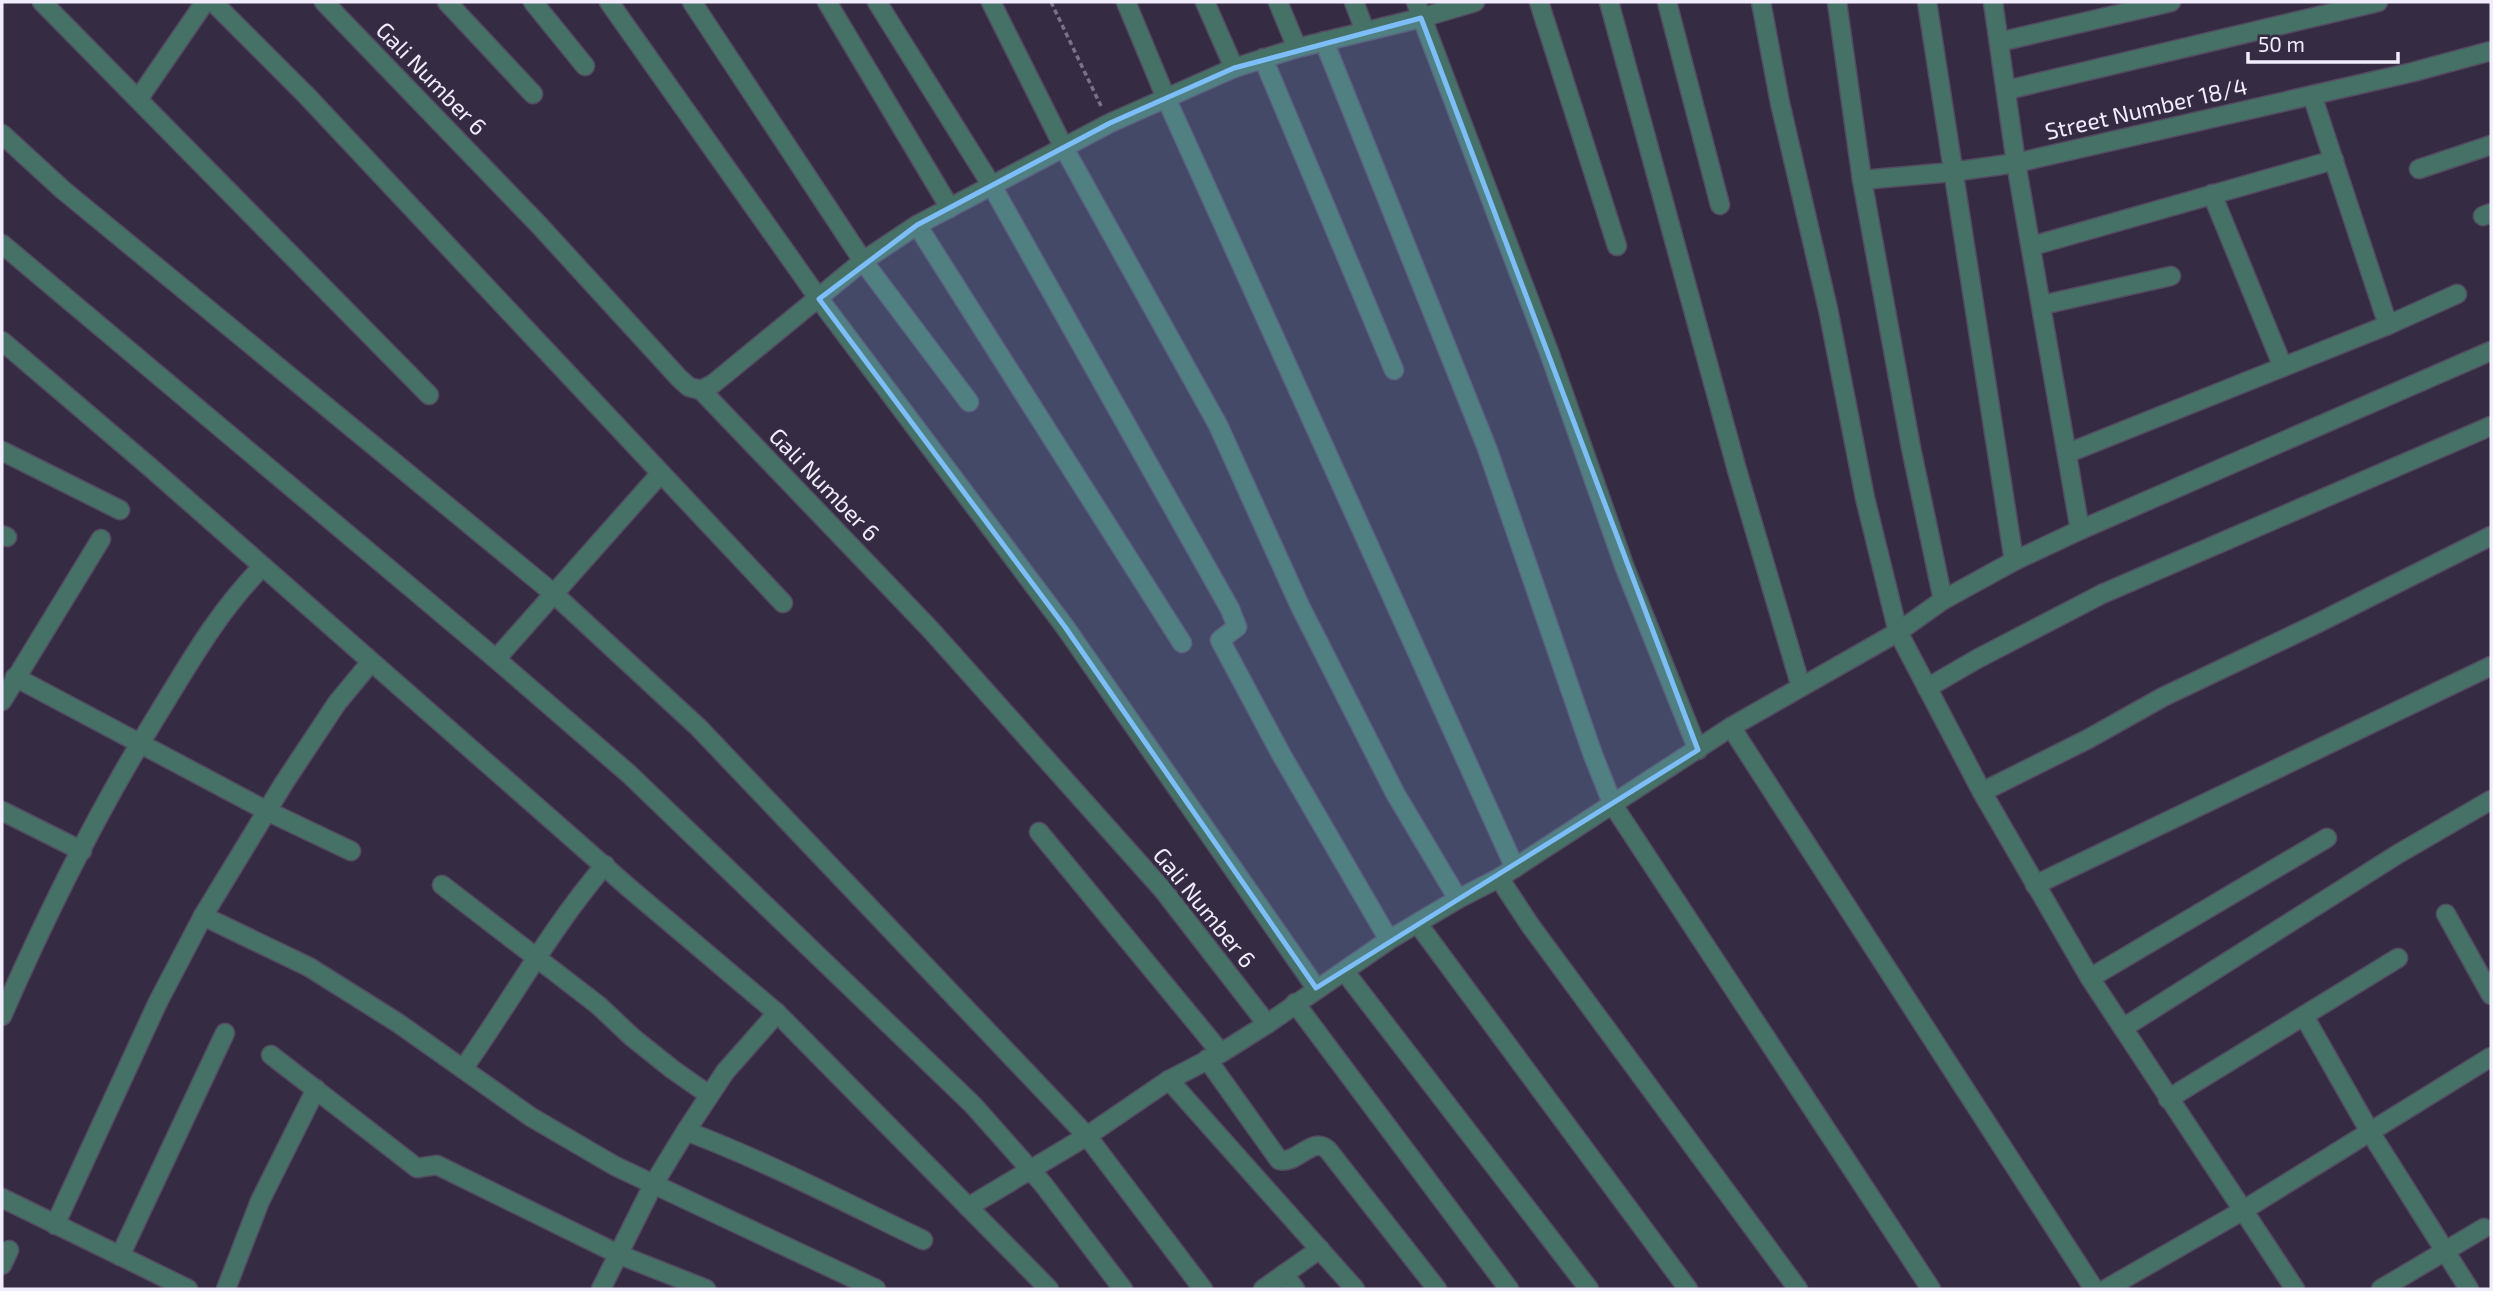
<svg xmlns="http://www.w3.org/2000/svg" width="2493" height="1291" font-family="'Exo 2',sans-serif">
<rect width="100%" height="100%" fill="#352c43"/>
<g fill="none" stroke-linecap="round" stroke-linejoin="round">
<defs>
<g id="minor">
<polyline points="42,2 429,395"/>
<polyline points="213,2 306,95 783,603"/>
<polyline points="447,2 533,94"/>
<polyline points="533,2 585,66"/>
<polyline points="609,2 819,299 1065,627 1316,988"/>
<polyline points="692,2 863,261 969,402"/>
<polyline points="827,2 950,208"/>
<polyline points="877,2 992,186 1230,609 1237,627 1220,640 1281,754 1389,940"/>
<polyline points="991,2 1064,148 1218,425 1300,606 1395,793 1458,899"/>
<polyline points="1126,2 1166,98 1515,868"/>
<polyline points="1205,2 1234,68"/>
<polyline points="1278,2 1297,48"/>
<polyline points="1354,2 1365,31"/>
<polyline points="1416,2 1549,352 1625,568 1698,750"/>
<polyline points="1539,2 1617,246"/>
<polyline points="1609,2 1737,470 1801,687"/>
<polyline points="1667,2 1720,205"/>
<polyline points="1761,2 1780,103 1828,309 1865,498 1898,632 1982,792 2090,978 2295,1289"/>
<polyline points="1837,2 1862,180 1911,448 1943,600"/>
<polyline points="1927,2 2014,561"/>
<polyline points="1993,2 2016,163 2080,530"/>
<polyline points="1324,41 1487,448 1593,755 1613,805 1931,1289"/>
<polyline points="1999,42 2171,2"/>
<polyline points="1263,58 1394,370"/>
<polyline points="2007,90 2378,2"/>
<polyline points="2312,95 2388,325"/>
<polyline points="139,98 205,2"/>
<polyline points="2,134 63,190 553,593 699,728 1087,1136 1203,1289"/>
<polyline points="2419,169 2491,145"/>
<polyline points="1862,180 1952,172 2016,163 2413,72 2491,51"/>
<polyline points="2212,194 2283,367"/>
<polyline points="2483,216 2491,213"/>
<polyline points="917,225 1182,643"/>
<polyline points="2,244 496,659 629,774 973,1105 1043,1184 1123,1289"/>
<polyline points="2032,246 2334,160"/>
<polyline points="2042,305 2171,276"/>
<polyline points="2,341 151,468 628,887 777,1013 1049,1289"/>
<polyline points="701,390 930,629 1163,890 1267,1024"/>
<polyline points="2,451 120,510"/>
<polyline points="2068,453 2388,325 2457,294"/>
<polyline points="2,535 7,537"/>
<polyline points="496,659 661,473"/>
<polyline points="15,677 267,811 351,851"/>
<polyline points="1927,688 1977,659 2102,594 2491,426"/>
<polyline points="2,701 101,539"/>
<polyline points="1731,727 2094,1289"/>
<polyline points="1982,792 2088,739 2163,697 2316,624 2491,536"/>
<polyline points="2,811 82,851"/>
<polyline points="1039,832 1221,1053"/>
<polyline points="1499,878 1530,925 1798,1289"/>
<polyline points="442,885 598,1005 632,1037 672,1069 709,1095"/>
<polyline points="2035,885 2491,666"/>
<polyline points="2446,914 2491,995"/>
<path d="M203,916L309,967L398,1023L463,1069C511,1001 551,928 605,865"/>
<polyline points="1418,924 1688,1289"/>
<polyline points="1345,972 1589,1289"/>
<polyline points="2090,978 2327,838"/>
<polyline points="1295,1003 1509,1289"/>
<path d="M2,1016C47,913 98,810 158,714C191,660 218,612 262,567"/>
<polyline points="2304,1016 2370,1132 2469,1289"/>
<polyline points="2123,1028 2398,854 2491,800"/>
<polyline points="271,1055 417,1168 437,1165 620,1255 706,1289"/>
<path d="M1207,1059L1279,1160C1297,1165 1312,1135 1328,1150L1437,1289"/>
<polyline points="463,1069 531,1117 615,1166 876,1289"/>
<polyline points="1169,1080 1355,1289"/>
<polyline points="2168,1099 2398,958"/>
<path d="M686,1131C768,1162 844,1202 923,1240"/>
<polyline points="2,1198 188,1289"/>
<polyline points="968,1207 1087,1136 1169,1080 1221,1053 1267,1024 1389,940 1458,899 1499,878 1731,727 1898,632 1943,600 2014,561 2080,530 2491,351"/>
<polyline points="55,1225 158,1002 203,916 284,783 337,703 371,662"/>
<polyline points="120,1256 225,1033"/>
<polyline points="2,1265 9,1250"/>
<polyline points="1284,1274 1295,1289"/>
<polyline points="226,1289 260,1201 316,1089"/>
<polyline points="601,1289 653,1185 686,1131 725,1072 777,1013"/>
<polyline points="1263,1289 1320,1249"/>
<polyline points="2106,1289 2242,1211 2491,1057"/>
<polyline points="2381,1289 2484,1228"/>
</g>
<polyline id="tertiary" points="324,2 539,225 679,378 689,387 701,390 713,384 863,261 917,225 1110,123 1234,68 1297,48 1421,18 1475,2"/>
</defs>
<use href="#minor" stroke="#534b61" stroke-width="21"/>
<use href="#tertiary" stroke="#534b61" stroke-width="21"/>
<polyline stroke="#7a7287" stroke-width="3.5" stroke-dasharray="5 3.5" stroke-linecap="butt" points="1051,2 1101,106"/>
<use href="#minor" stroke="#467166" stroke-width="18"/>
<use href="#tertiary" stroke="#467166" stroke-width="18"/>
</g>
<path fill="#7dbef9" fill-opacity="0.2" stroke="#7dbef9" stroke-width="5" stroke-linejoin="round" d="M1421,18L1698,750L1316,988L1065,627L819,299L917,225L1110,123L1234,68Z"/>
<g text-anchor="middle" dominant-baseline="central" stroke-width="7" stroke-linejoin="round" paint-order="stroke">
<g font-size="23" fill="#f2edfc" stroke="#352c43">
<text transform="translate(432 78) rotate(46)">Gali Number 6</text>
<text transform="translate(2146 108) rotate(-13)">Street Number 18/4</text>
<text transform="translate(825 484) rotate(46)">Gali Number 6</text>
<text transform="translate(1205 907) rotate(51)">Gali Number 6</text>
</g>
</g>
<rect width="2493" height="1291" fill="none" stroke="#f2edfc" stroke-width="7"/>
<path d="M2248 52v10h150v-10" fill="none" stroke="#f2edfc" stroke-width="3.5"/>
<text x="2258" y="52" font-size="21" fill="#f2edfc" stroke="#352c43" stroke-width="5" paint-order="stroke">50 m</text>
</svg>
